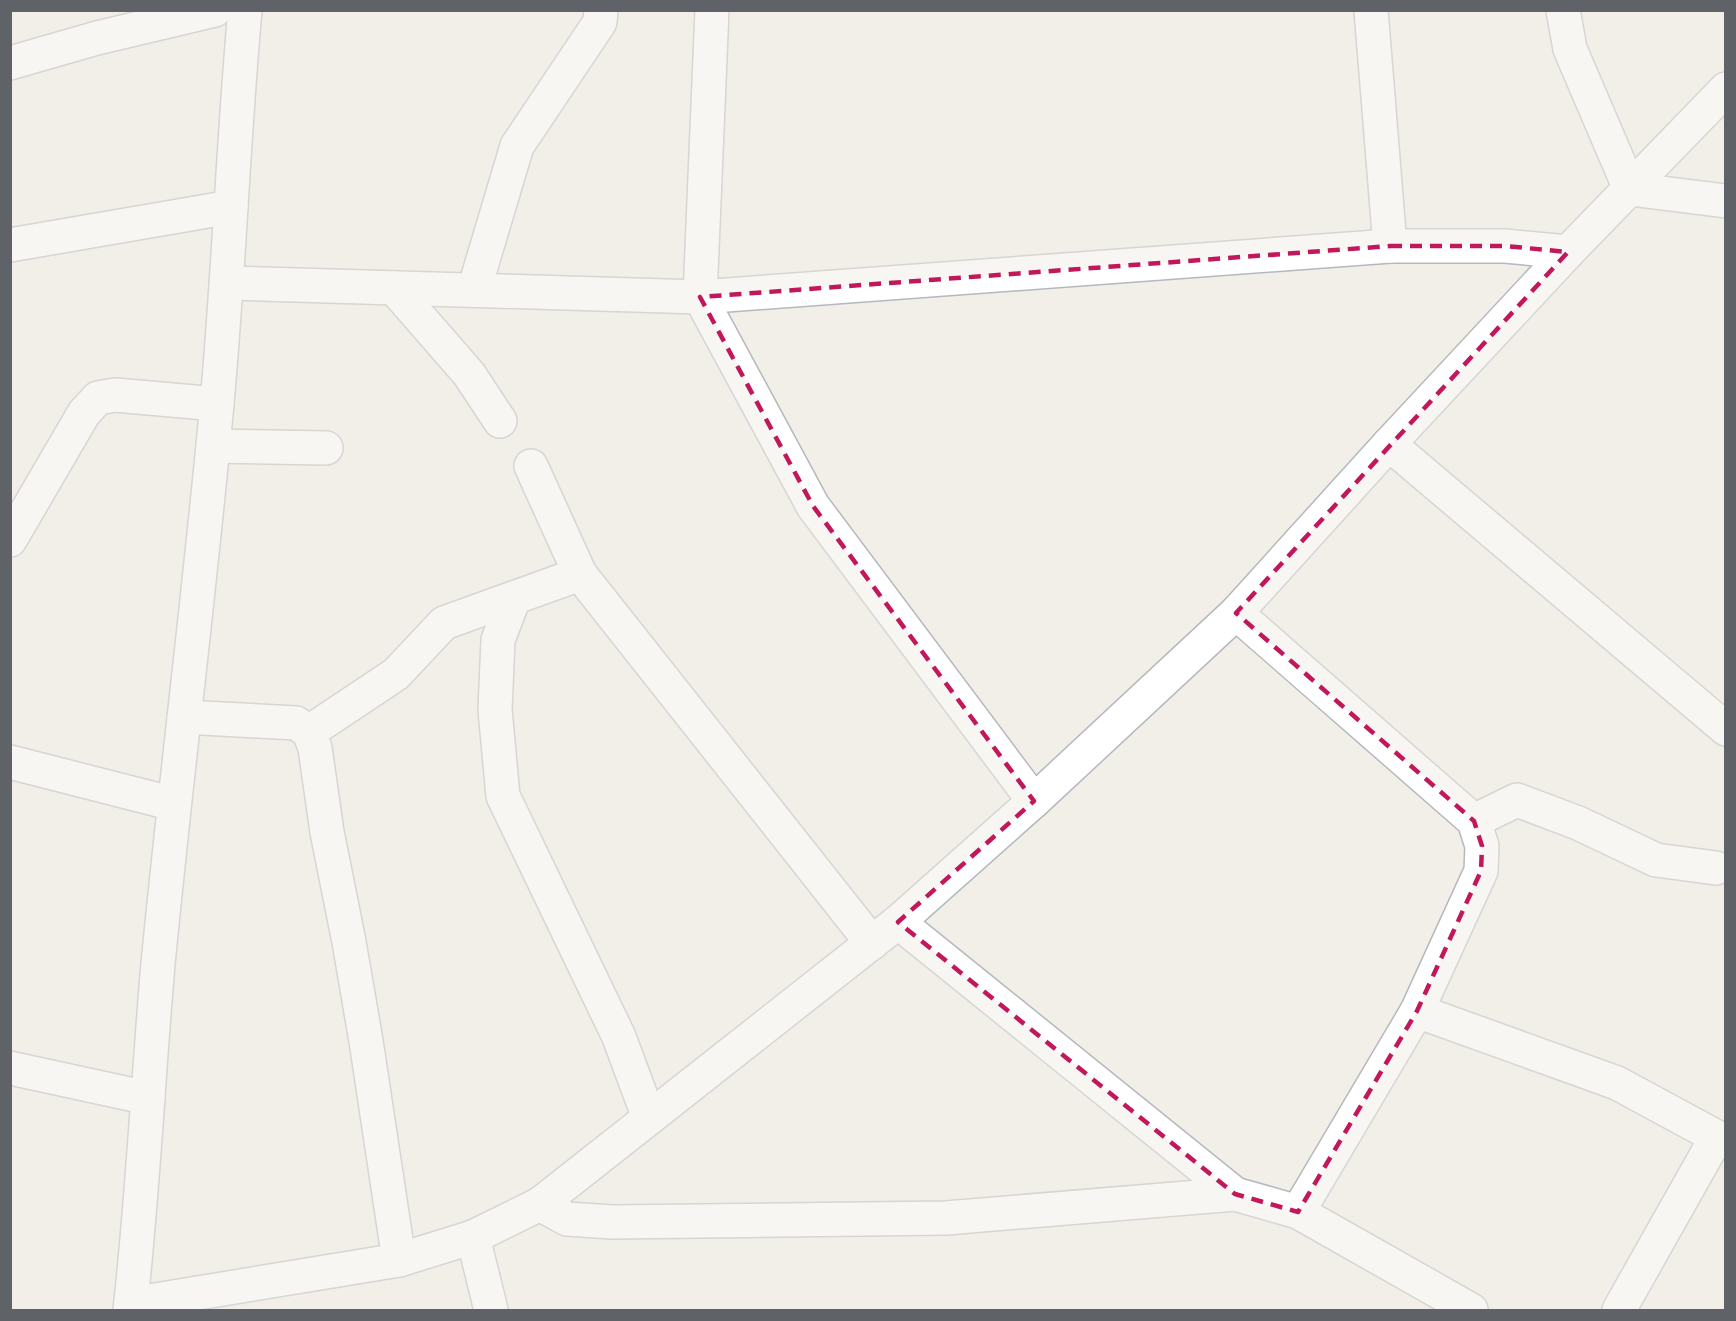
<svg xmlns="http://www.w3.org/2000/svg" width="1736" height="1321" font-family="'Varela Round',sans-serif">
<rect width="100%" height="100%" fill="#f1efe8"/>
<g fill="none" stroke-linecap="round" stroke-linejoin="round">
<defs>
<g id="street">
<polyline points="712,10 700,297 813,506 1034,801"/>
<polyline points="1371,10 1390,246"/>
<polyline points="1563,10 1570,49 1630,189"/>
<polyline points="10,63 97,38 215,10"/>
<polyline points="1630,189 1726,201"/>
<polyline points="10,245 231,207"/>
<polyline points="227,283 700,297 1390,246 1505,246 1568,252"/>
<polyline points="394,288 469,374 500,421"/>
<polyline points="474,290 517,146 600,22 601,10"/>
<polyline points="1389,444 1726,729"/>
<polyline points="213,446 326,448"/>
<polyline points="531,466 580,574 872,943"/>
<polyline points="10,540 84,413 98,398 115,395 217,404"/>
<polyline points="514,598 498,640 495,710 503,796 619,1037 649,1118"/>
<polyline points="1236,613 1474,821 1482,846 1481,871 1417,1011 1298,1212"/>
<polyline points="184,717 296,723 309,732 315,748 327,832 349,942 366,1041 399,1260"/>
<polyline points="309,732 396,674 444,623 580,574"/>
<polyline points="10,762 174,804"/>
<polyline points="1474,821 1517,800 1578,823 1656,860 1716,868"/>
<polyline points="898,922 1235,1194"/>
<polyline points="1417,1011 1617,1083 1726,1142"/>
<polyline points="10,1068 148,1098"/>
<polyline points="540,1204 567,1219 612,1222 946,1218 1235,1194 1298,1212 1471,1310"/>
<polyline points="473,1237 491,1310"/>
<polyline points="131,1304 399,1260 473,1237 540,1204 898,922 1034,801 1236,613 1389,444 1568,252 1726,89"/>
<path d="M130,1310C143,1195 148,1079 158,964C176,777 200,590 217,403C229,272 233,141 245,10"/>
<polyline points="1619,1310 1716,1138"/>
</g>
</defs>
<use href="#street" stroke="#b5b8bc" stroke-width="36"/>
<use href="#street" stroke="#fff" stroke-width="33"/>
</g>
<path d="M0 0H1736V1321H0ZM1390,246H1505L1568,252L1236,613L1474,821L1482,846L1481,871L1417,1011L1298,1212L1235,1194L898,922L1034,801L813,506L700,297Z" fill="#f1efe8" fill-opacity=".55" fill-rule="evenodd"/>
<path fill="none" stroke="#c2185b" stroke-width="4.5" stroke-dasharray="12 8" stroke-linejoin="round" d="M1390,246H1505L1568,252L1236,613L1474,821L1482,846L1481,871L1417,1011L1298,1212L1235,1194L898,922L1034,801L813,506L700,297Z"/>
<rect width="1736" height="1321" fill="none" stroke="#5f6368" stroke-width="24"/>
</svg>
